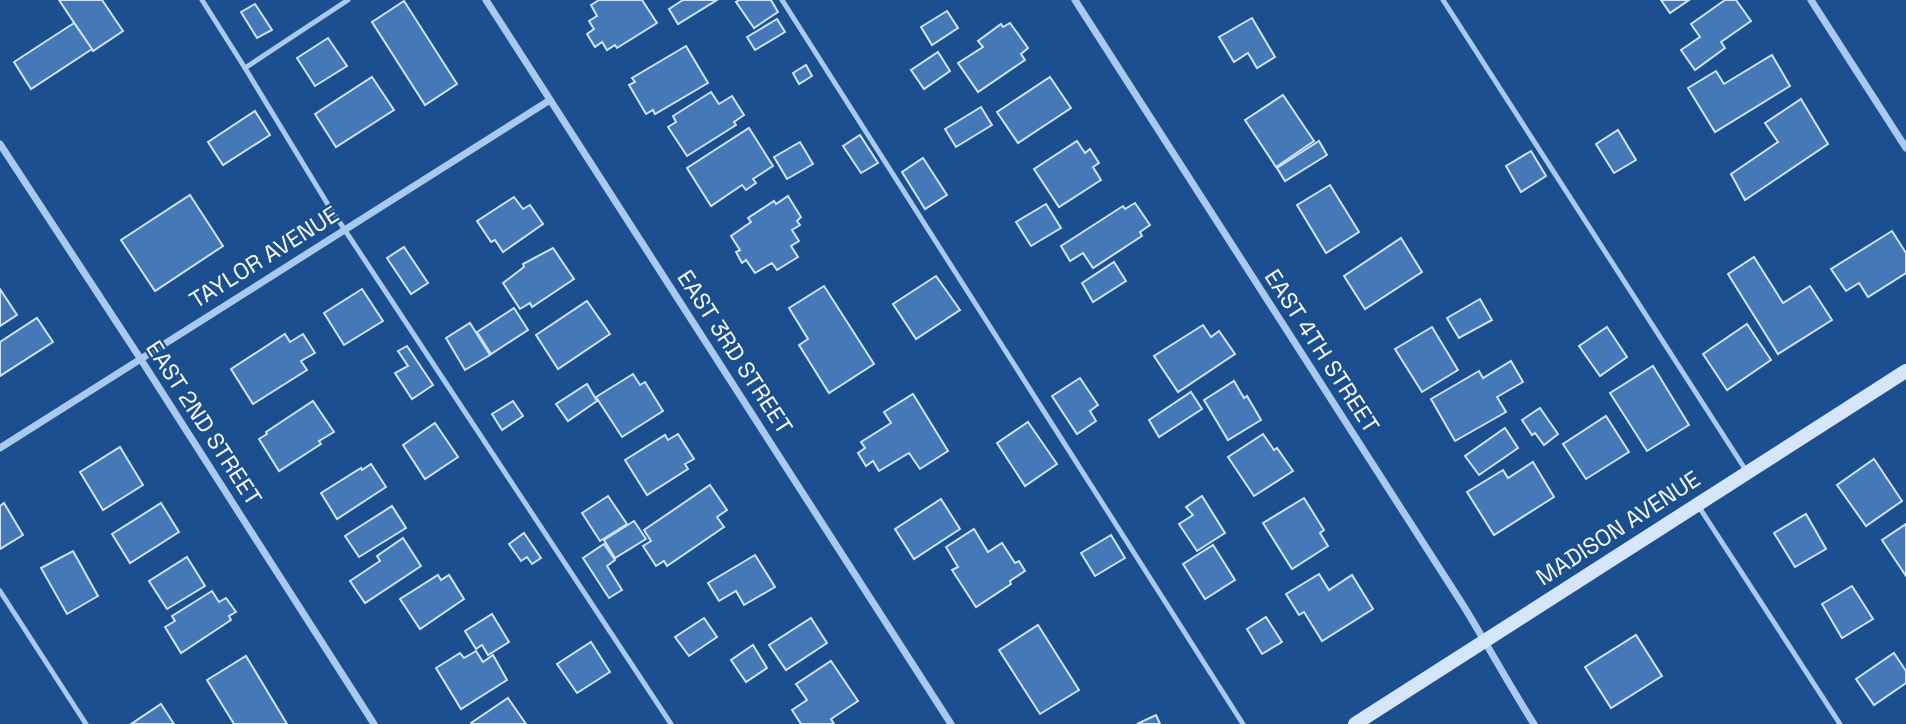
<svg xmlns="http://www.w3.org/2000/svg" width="1906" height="724" font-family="'Space Grotesk',sans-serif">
<rect width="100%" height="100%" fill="#1b4f8f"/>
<g fill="#4478b7" stroke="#cfe3fa" stroke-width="2">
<polygon points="59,0 102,0 123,31 93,51"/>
<polygon points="599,0 642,0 657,23 617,48 615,45 607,50 602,42 595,47 587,34 594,29 589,21 597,16 591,5"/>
<polygon points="683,0 717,0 678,24 669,9"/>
<polygon points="739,0 771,0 778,12 754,28 736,2"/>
<polygon points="1661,0 1689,0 1670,13"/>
<polygon points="1725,0 1736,0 1751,21 1721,42 1725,48 1695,70 1681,50 1700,37 1691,24"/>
<polygon points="404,1 457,84 425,105 372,22"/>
<polygon points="255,4 272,30 257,38 241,12"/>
<polygon points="947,11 958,28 932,45 921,27"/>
<polygon points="1252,18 1275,57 1257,68 1248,53 1234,62 1219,37"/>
<polygon points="777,19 785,32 755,50 747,37"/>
<polygon points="74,23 92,49 31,89 14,62"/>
<polygon points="1010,23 1028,48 1021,54 1025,60 978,92 958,63 983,47 978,41 1001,24 1003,27"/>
<polygon points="328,38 347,66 315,86 297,58"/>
<polygon points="686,46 708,83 655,114 653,110 646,114 629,85 635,82 632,78"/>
<polygon points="938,52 950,71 924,89 911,70"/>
<polygon points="1772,55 1790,86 1715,132 1688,88 1716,71 1724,84"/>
<polygon points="806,65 812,76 799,84 793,73"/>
<polygon points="372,77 394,110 336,147 315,114"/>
<polygon points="1050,77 1071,108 1018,143 997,112"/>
<polygon points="711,92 719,104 732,96 744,115 734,122 736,125 687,156 668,127 676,122 673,116"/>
<polygon points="1283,95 1314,141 1276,167 1245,120"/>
<polygon points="1801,99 1828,144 1745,200 1731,174 1778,142 1765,123"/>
<polygon points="981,107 992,125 956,147 945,129"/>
<polygon points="255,111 270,135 223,165 208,142"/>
<polygon points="749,128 773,166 753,179 756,183 746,190 742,185 711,206 687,168"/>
<polygon points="1618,130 1636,160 1614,173 1596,144"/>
<polygon points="860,135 878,163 861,173 843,146"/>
<polygon points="1077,141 1085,153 1090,149 1099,163 1093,167 1101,180 1059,207 1034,169"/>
<polygon points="1319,141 1327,155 1285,181 1277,168"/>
<polygon points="800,142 813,164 787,179 774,157"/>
<polygon points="1531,151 1546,176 1521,192 1506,166"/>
<polygon points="923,158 947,195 925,209 902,172"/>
<polygon points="1330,185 1359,232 1326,253 1297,205"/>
<polygon points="190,195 223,246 155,291 121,240"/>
<polygon points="788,196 801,217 797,221 800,225 792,230 799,241 791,246 798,257 777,270 772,263 755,273 746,260 742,263 736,252 740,250 731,236 751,222 748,218 774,201 776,204"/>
<polygon points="514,197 523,209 530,205 543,224 503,252 495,240 491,242 477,221"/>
<polygon points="1135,203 1150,225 1140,232 1142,236 1093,268 1083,253 1070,261 1061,246 1123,206 1125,209"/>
<polygon points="1046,204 1061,228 1031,246 1016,222"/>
<polygon points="1892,231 1906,253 1906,273 1868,297 1859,283 1846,291 1831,269"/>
<polygon points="1401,238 1422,272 1365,309 1344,276"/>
<polygon points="404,247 428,283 411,294 387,258"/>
<polygon points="553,248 574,279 532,307 530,303 520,309 503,283 524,267 523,264"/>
<polygon points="1754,257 1783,303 1810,286 1832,320 1778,354 1728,274"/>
<polygon points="1114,262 1126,281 1093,302 1082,283"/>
<polygon points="936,276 960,310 916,339 893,304"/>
<polygon points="824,286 874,364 829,393 799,345 808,339 789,308"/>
<polygon points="0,289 17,315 0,326"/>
<polygon points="362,289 383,321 344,345 324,313"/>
<polygon points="1480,299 1492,320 1459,338 1447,318"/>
<polygon points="587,301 610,334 558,369 536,335"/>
<polygon points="514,308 528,330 491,354 477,332"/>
<polygon points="37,318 53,342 0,376 0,342"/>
<polygon points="470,323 490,355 465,370 446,338"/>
<polygon points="1747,324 1771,360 1727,390 1703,354"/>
<polygon points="1203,325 1211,337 1219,331 1235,354 1178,392 1154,356"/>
<polygon points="1432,327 1458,370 1422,392 1395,349"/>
<polygon points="1607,327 1627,357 1600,376 1579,346"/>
<polygon points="285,334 290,342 303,334 315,353 301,361 307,370 253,404 231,369"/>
<polygon points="407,346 433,385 412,399 395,373 408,366 398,351"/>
<polygon points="1511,361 1523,382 1497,397 1506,412 1455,441 1431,399 1479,371 1483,378"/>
<polygon points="1653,366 1689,425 1647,451 1610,393"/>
<polygon points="633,374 640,385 645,382 663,411 622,437 596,397"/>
<polygon points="1080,378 1098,405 1090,411 1096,421 1077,434 1052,396"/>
<polygon points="1234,381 1244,398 1247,396 1261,420 1228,440 1204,400"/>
<polygon points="587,384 597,401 568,421 556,404"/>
<polygon points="1191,392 1202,409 1159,437 1149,420"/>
<polygon points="913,394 948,451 920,469 909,453 879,471 873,461 866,466 858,453 865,448 861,442 891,423 884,412"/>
<polygon points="313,401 334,432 319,441 321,444 279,471 259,439 267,434 266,432"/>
<polygon points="513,401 523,416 502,430 492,414"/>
<polygon points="1540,408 1558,434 1544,445 1535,433 1532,435 1522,420"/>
<polygon points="1606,416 1629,452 1586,479 1563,444"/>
<polygon points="1028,422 1057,464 1025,486 997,443"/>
<polygon points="435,423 458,457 425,479 403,445"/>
<polygon points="1505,428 1518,448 1479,475 1465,456"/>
<polygon points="678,434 694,459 685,464 688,469 647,495 625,460 665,435 668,440"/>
<polygon points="1263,434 1274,450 1277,448 1293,471 1254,496 1228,457"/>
<polygon points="120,447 143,485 103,510 80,472"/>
<polygon points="1874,459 1902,501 1866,526 1837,485"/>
<polygon points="1533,462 1554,497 1494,535 1467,492 1503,470 1508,478"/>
<polygon points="371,464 386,487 337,519 321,493 361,468 362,470"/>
<polygon points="710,485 727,510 717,517 724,527 667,566 664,561 656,566 643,546 651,541 644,530"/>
<polygon points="608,496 627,524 600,541 582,513"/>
<polygon points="1202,496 1225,533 1197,551 1179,524 1193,515 1186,507"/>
<polygon points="1304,498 1324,530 1320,533 1328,546 1292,569 1263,523"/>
<polygon points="941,499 960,529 914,559 895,529"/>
<polygon points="4,503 23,535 0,549 0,506"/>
<polygon points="161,503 179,532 130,563 112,534"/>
<polygon points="392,506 406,528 359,557 345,536"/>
<polygon points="1806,514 1826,549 1795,567 1774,533"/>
<polygon points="634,521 646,539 615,558 604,540"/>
<polygon points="1906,524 1906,576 1882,540"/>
<polygon points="974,529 988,552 1002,543 1015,563 1019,561 1025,571 1010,581 1011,584 976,607 952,570 958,567 946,547"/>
<polygon points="524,533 541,558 532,564 527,557 521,561 509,544"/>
<polygon points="1111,535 1125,558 1095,576 1081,553"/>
<polygon points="403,538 421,566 365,603 350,581 380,561 377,556"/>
<polygon points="604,544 615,560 607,566 622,590 609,598 583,558"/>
<polygon points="1213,545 1235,580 1205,599 1183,564"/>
<polygon points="73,551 98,596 67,614 41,568"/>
<polygon points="755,555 775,587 744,605 736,591 719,601 708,583"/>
<polygon points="187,557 205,586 167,609 149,581"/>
<polygon points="1319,574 1329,590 1352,575 1373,609 1322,641 1304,612 1299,615 1286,594"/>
<polygon points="438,575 441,580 449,575 464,599 420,629 400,599"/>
<polygon points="1852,586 1873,619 1842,638 1822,604"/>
<polygon points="212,591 219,602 226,598 236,612 229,616 231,620 181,653 165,627 175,621 172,616"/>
<polygon points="492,614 509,642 488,655 482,645 476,649 465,631"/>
<polygon points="1266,617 1282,642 1262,654 1247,629"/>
<polygon points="704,618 717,637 689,656 675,637"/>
<polygon points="811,618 827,643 786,670 769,645"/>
<polygon points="1038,625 1079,690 1040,714 999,650"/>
<polygon points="1636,635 1662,676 1611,708 1585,667"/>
<polygon points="591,642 610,672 577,693 557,664"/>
<polygon points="753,645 767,668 746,682 731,660"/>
<polygon points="476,651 483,662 493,655 507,680 461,709 436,668 460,653 464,658"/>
<polygon points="1894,653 1906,671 1906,683 1874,705 1856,679"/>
<polygon points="246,656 287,724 234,724 207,680"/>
<polygon points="831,661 858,701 831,719 834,724 801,724 792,710 807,700 796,684"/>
<polygon points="508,698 526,724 471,724 471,723"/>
<polygon points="161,704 174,724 131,724"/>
<polygon points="1156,715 1160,724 1137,724"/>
</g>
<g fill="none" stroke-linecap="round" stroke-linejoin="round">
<g stroke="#a9c9ee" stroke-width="5">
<polyline points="202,0 245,68 348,0"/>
<polyline points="782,0 1243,724"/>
<polyline points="1443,0 1747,472"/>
<polyline points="245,68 327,203 671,724"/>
<polyline points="1699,507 1840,724"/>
<polyline points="0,591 86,724"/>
</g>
<g stroke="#a9c9ee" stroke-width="7">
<polyline points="486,0 951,724"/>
<path d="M1075,0L1463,605C1487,644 1509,685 1534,724"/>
<polyline points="1811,0 1906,148"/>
<polyline points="0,144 140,358 374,724"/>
<polyline points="0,448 550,100"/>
</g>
<polyline stroke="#d6e6fa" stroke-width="14" points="1355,724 1906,371"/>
</g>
<g text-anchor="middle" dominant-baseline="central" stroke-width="5" stroke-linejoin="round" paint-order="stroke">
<g font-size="23" fill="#fff" stroke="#1b4f8f">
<text transform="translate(264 257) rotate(-32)">TAYLOR AVENUE</text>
<text transform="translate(1322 351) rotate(57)">EAST 4TH STREET</text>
<text transform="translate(735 352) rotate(57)">EAST 3RD STREET</text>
<text transform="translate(204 423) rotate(57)">EAST 2ND STREET</text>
<text transform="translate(1618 528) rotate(-33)">MADISON AVENUE</text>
</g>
</g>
</svg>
